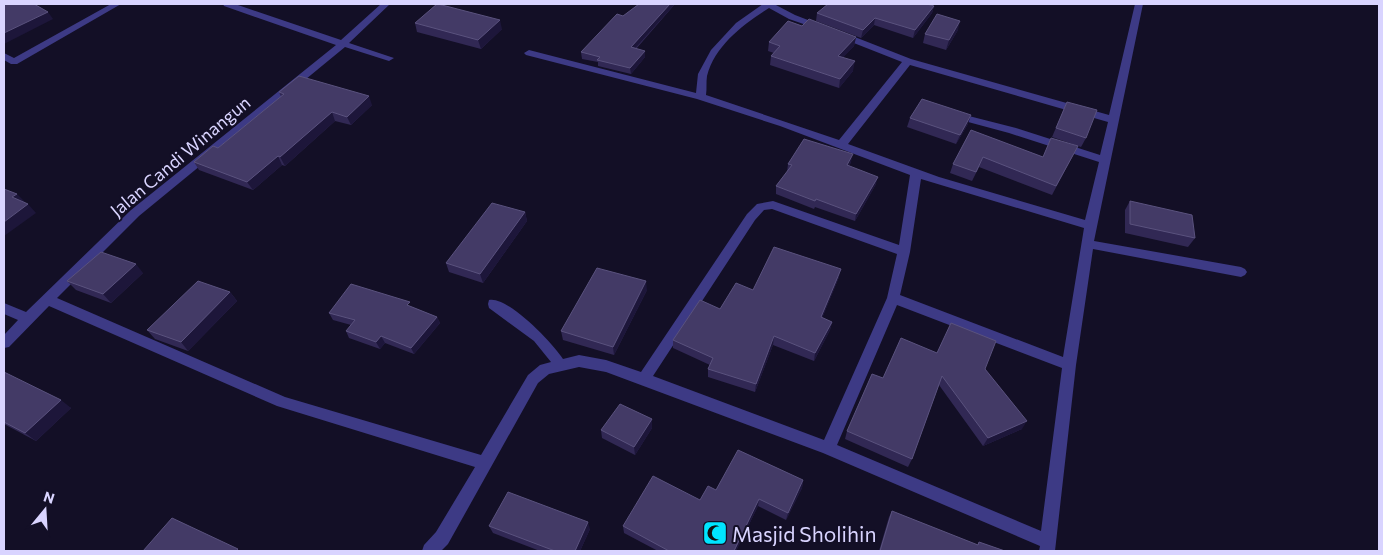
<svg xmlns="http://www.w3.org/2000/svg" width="1383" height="555" font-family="Commissioner,sans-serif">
<rect width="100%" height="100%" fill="#130f26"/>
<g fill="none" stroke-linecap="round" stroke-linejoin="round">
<g fill="#3d3a85" fill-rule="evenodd">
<polygon points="111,4 121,4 17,64 11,64 4,60 4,53 14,58"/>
<path d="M223,4H235L341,40L381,4H390L349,43L394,58L389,61L345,47L139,216L57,298L285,397L481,455L528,375L540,365L551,362L534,341L489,308L488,304L489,300C507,295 554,344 563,359L579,355L606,360L641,372L747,214L757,204L773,201L899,245L910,175L780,126L697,99L526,55L524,53L529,50L696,93L698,74L711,50L736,23L763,4H774L795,15L826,27L821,30L818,29L789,19L769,8C744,24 715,45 707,76C706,82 707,89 706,95L839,140L902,62L836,36V32H842L911,59L1109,115L1135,4H1143L1094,241L1241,267L1245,269L1247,272L1245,275L1241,277L1093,249L1076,365L1055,551H1039L1040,546L823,453L606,372L579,367L549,374L538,383L448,544L441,551H422L424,545L436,532L475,467L277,406L49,306L9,347L4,348V335L18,320L4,314V303L26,312L131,210L336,45L224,6ZM910,65L1108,122L1100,155L1016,128L961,114L956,117L957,119L1009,133L1099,162L1085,220L939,177L848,144ZM921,179L1084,228L1063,357L900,295L910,252ZM772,209L897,254L887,298L824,440L653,376L755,220L764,210ZM897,305L1062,368L1041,531L837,445Z"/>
</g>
</g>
<g fill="#312854">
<polygon points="639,4 675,4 636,49 645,57 631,74 598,66 598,62 582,59 581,52"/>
<polygon points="934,6 932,13 913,38 874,25 861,38 816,21 817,13"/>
<polygon points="415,23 502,29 481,49 417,32"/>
<polygon points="802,26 856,37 854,46 843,57 853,71 839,88 770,65 771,56 774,53 768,51 769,42"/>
<polygon points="958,30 946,50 923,43 925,34"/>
<polygon points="279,92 372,105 351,125 335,121 285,166 282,165 253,190 199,170 194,162 218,148 281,97"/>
<polygon points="1067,102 1086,138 1081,147 1052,137"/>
<polygon points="910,118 968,124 956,144 907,127"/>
<polygon points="971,130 1043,157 1078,146 1052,195 979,167 972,181 950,173 953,164"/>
<polygon points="851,162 849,166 876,184 855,221 815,207 814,209 776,194 776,186 787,172 788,164"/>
<polygon points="1130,201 1195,238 1188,247 1125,233 1125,210"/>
<polygon points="525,212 527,221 483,283 449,272 446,263"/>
<polygon points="143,273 111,303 76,290 67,281"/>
<polygon points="839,277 822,318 832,322 830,330 814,361 773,345 755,392 708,377 708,369 710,365 673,348 673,340 720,309 753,290"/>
<polygon points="647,290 614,355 563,340 561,331"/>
<polygon points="230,292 237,301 188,351 155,339 147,330"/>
<polygon points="412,307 437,317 440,323 414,354 385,343 380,349 349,338 346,331 351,325 333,320 329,313"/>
<polygon points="937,353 985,369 1022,429 983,446 939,385 912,459 908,467 845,439 847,431 883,378"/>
<polygon points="4,372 71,408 36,441 4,424"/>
<polygon points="652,419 652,428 635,455 602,438 601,430"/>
<polygon points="803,480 802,488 786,520 758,506 736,551 658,551 624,533 623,526 700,500 716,490"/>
<polygon points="892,511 977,545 979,542 1005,551 879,551 889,517"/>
<polygon points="489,526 590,529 580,551 540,551 493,533"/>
</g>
<g fill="#1d163a">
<polygon points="670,4 675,4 631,53 631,47"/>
<polygon points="934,6 932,13 913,38 915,30"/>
<polygon points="48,12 53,19 4,44 4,33"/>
<polygon points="875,18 874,25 861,38 863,30"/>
<polygon points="500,20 502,29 481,49 478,40"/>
<polygon points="960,21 958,30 946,50 949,40"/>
<polygon points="856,37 854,46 836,65 838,56"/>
<polygon points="645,51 645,57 631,74 630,68"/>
<polygon points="855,61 853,71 839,88 840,79"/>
<polygon points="369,96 372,105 351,125 347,117"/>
<polygon points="332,112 335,121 285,166 280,157"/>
<polygon points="971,115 968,124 956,144 960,135"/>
<polygon points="853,154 851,162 845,173 847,165"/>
<polygon points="278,156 282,165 253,190 247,182"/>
<polygon points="878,177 876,184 855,221 856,214"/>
<polygon points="17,194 25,202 20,206 12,197"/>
<polygon points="28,204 36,213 4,236 4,222"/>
<polygon points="525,212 527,221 483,283 480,274"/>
<polygon points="136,264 143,273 111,303 103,294"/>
<polygon points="841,269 839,277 819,326 821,317"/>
<polygon points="646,281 647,290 614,355 613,347"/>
<polygon points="230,292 237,301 188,351 181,342"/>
<polygon points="437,317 440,323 414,354 411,348"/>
<polygon points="832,322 830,330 814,361 815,353"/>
<polygon points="381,336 385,343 380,349 376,342"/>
<polygon points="774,336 773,345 755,392 756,384"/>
<polygon points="61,400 71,408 36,441 25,433"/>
<polygon points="652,419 652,428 635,455 634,447"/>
<polygon points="1027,421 1022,429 983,446 988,438"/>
<polygon points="803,480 802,488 786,520 788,513"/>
<polygon points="759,499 758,506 736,551 734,551"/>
<polygon points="588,522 590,529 580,551 575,551"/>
</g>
<g fill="#433a66" stroke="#5a527e">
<polygon points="4,4 34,4 48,12 4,33"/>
<polygon points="437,4 438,4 500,20 478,40 415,23"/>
<polygon points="639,4 670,4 631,47 645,51 630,68 597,60 600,57 581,52 617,14 623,16"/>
<polygon points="828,4 927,4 934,6 915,30 875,18 863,30 817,13"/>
<polygon points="937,14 960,21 949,40 925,34"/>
<polygon points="809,19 856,37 838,56 855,61 840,79 771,56 780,46 769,42 788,21 802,26"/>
<polygon points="299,76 369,96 347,117 332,112 280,157 278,156 247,182 194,162 213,146 218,148 284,94 279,92"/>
<polygon points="922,99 971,115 960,135 910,118"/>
<polygon points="1067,102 1097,110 1086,138 1056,128"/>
<polygon points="971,130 1043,157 1051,138 1078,146 1056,186 983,157 976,172 953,164"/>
<polygon points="804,139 853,154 847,165 878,177 856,214 816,199 815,201 776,186 792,165 788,164"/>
<polygon points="4,189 17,194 12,197 28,204 4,222"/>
<polygon points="1130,201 1192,215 1195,238 1130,224"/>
<polygon points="492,203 525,212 480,274 446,263"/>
<polygon points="774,247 841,269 821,317 832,322 815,353 774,336 756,384 708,369 713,358 673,340 700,300 720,309 736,283 753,290"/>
<polygon points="101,252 136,264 103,294 67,281"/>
<polygon points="597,268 646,281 613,347 561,331"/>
<polygon points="198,281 230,292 181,342 147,330"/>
<polygon points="351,284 410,302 407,305 437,317 411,348 381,336 376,342 346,331 355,320 329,313"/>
<polygon points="951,323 996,341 985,369 1027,421 988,438 942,376 912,459 847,431 872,374 883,378 901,338 937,353"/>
<polygon points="4,372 61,400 25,433 4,422"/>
<polygon points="620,404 652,419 634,447 601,430"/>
<polygon points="738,450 803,480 788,513 759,499 734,551 669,551 623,526 653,476 700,500 708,486 716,490"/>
<polygon points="508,492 588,522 575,551 555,551 489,526"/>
<polygon points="892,511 978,545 979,542 1005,551 880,551"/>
<polygon points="172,518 238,549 236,551 143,551"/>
</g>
<defs>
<symbol id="mosque-square" viewBox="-11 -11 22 22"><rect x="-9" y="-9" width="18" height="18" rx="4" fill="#00e5ff" stroke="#130f26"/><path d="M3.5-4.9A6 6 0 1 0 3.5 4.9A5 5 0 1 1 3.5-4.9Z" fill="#111"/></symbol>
</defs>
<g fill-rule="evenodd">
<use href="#mosque-square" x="701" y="519" width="28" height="28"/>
</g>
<g text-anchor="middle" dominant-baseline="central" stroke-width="4" stroke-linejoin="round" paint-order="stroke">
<g font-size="18" fill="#d9d4ff" stroke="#130f26">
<text transform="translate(180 156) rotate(-40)">Jalan Candi Winangun</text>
</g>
<g font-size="21" fill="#d9d4ff" stroke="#130f26" text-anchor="start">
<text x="732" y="533">Masjid Sholihin</text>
</g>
</g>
<rect width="1383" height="555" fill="none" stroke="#d9d4ff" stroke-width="10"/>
<g transform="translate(45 510) rotate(18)" stroke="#130f26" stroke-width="4" paint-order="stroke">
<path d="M0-4L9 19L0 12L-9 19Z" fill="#d9d4ff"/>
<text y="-8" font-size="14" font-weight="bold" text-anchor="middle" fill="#d9d4ff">N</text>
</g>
</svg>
